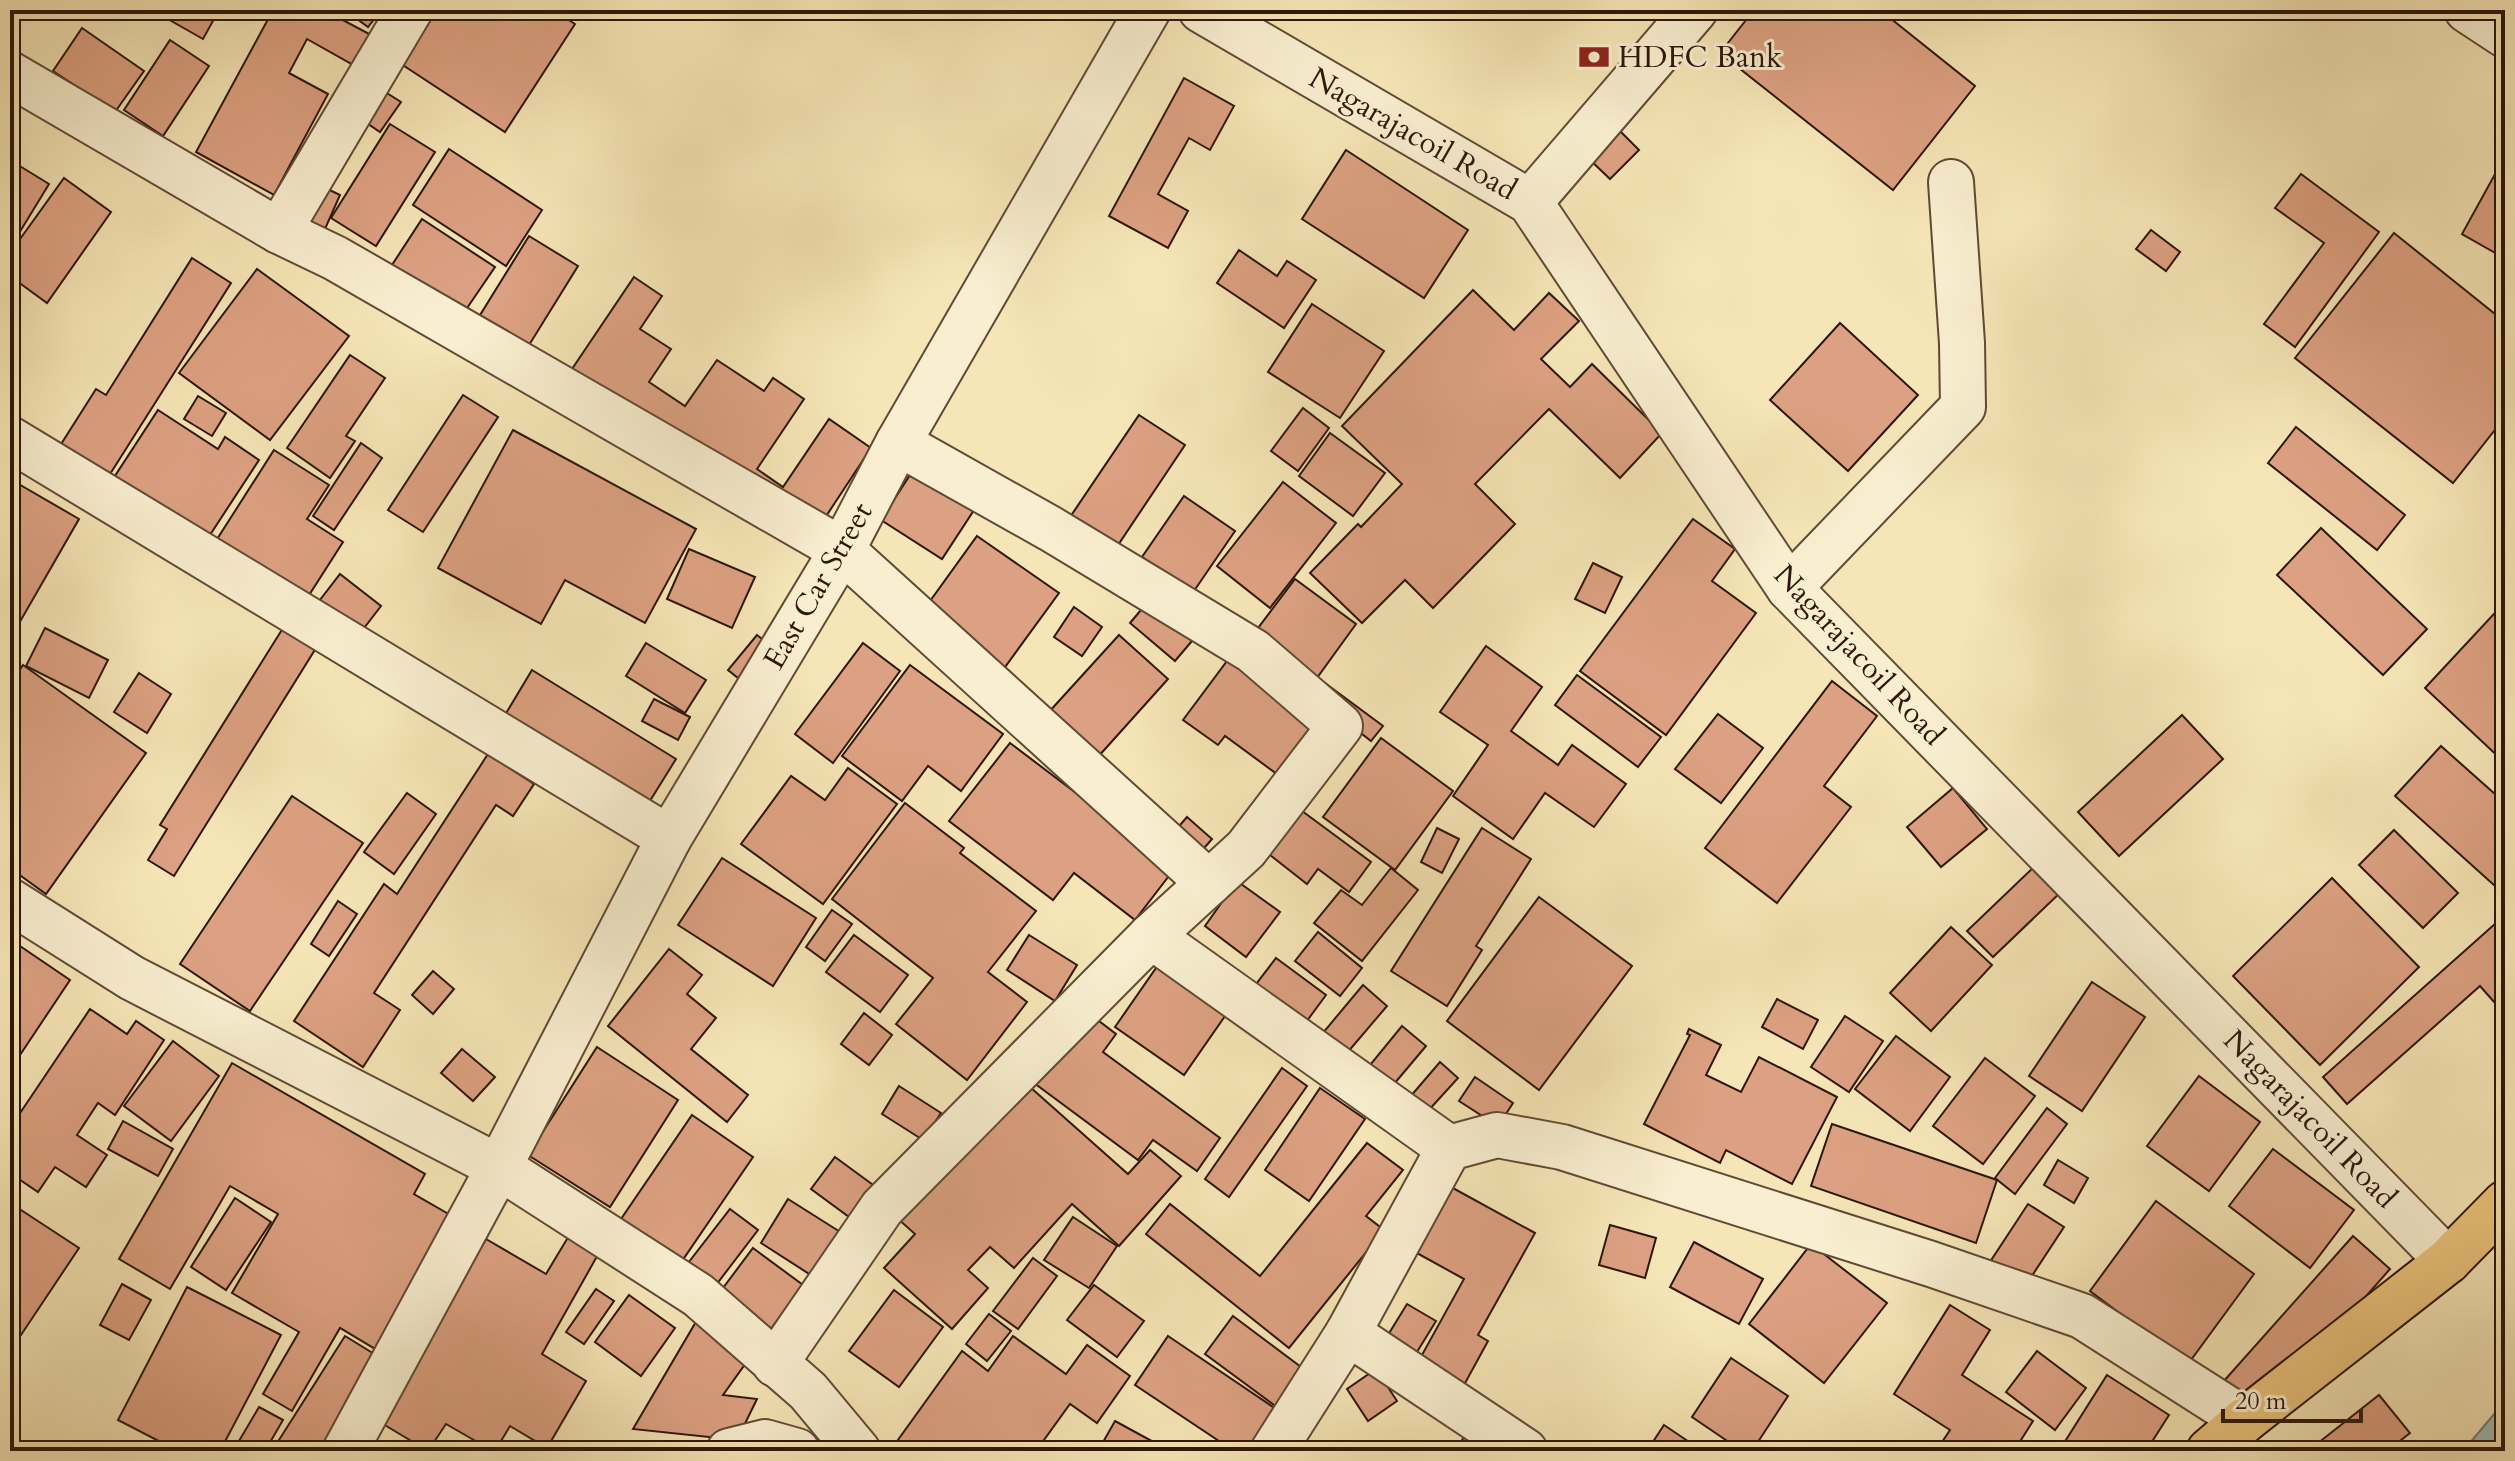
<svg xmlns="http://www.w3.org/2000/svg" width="2515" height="1461" font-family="Cardo,serif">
<rect width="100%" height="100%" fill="#f6e6b7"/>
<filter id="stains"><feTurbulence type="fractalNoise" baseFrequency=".0025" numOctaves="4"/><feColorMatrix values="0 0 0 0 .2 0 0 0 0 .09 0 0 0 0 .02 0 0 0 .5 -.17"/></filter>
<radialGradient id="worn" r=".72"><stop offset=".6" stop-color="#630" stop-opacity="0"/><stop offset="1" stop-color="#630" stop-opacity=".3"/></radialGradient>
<polygon fill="#9fbeb6" stroke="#727b71" stroke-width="2" points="2505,1401 2505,1451 2463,1451"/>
<g fill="#dca182" stroke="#2e160a" stroke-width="2">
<polygon points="152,10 219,10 203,39"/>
<polygon points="273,10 324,10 373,36 357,67 307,39 289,73 328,94 274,195 196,152"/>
<polygon points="345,10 381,10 368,27"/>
<polygon points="427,10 553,10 575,24 505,132 395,60"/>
<polygon points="1754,10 1880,10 1975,86 1893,190 1720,53"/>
<polygon points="82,28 144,71 115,112 53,71"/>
<polygon points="170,40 209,66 163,136 124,110"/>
<polygon points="1184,78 1234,106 1210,150 1189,138 1158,194 1188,211 1168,248 1109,216"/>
<polygon points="371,83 401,102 380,132 352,113"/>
<polygon points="390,124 435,152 376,246 331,218"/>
<polygon points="1616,127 1639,150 1610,179 1587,157"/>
<polygon points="449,149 542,210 506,266 413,205"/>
<polygon points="1346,150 1468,230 1424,298 1302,219"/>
<polygon points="2505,156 2505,240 2497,254 2462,234"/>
<polygon points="10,160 49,184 10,248"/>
<polygon points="2301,174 2379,232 2295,347 2264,324 2324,243 2275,208"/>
<polygon points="64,178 111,212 47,303 10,276 10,253"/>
<polygon points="311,181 340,195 325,229 295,215"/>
<polygon points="422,219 495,267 463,314 390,268"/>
<polygon points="2151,230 2180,252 2166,271 2136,249"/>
<polygon points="2394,233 2505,322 2505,417 2453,483 2295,358"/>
<polygon points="529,236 578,266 526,350 477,320"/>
<polygon points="1239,250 1277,276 1287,261 1316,280 1284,328 1217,283"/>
<polygon points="192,258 231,283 93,501 44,471 96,389 106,395"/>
<polygon points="257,269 349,336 270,440 179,373"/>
<polygon points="634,277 662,296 640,329 671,349 649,382 685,406 717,360 764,391 773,378 804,399 757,469 783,487 829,419 871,448 815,533 572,369"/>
<polygon points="1473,290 1514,330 1549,293 1579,321 1541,359 1570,387 1592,364 1662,433 1620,478 1549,409 1475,484 1515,524 1433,608 1405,580 1362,623 1310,573 1358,524 1361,527 1402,484 1342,426"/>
<polygon points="1312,304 1384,351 1340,418 1268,372"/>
<polygon points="1840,323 1918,395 1848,471 1770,400"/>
<polygon points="350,355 385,378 346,436 355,441 330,478 287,448"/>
<polygon points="463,395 498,417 423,532 388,510"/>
<polygon points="198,396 226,413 212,436 184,419"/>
<polygon points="1303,408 1329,428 1298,471 1271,451"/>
<polygon points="158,410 218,449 225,437 259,460 206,541 96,505"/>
<polygon points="1139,415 1185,445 1110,557 1064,526"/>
<polygon points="2296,427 2405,515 2377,550 2268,463"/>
<polygon points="513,430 696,529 645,623 565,580 541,624 438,568"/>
<polygon points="1330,433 1385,473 1353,516 1299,476"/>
<polygon points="361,443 382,458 334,530 313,516"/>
<polygon points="274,450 329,485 307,519 343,542 295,617 205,558"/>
<polygon points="917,464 978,504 942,559 881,520"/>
<polygon points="10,479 79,519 10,639"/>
<polygon points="1283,482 1336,523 1270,608 1217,566"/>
<polygon points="1184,496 1235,531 1194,591 1142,557"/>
<polygon points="1693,519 1735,549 1712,581 1756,613 1666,735 1580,671"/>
<polygon points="2321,528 2427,629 2383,675 2277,575"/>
<polygon points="977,536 1059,593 1000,674 920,615"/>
<polygon points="689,549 755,577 732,628 667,599"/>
<polygon points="1593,563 1622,577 1605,613 1575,599"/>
<polygon points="340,574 381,606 354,641 313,609"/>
<polygon points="1295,579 1356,624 1314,682 1252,636"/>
<polygon points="1152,597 1197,635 1175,661 1130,623"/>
<polygon points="2505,602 2505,763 2425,688"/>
<polygon points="1074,607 1102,627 1082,656 1054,637"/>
<polygon points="45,628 108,660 89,698 26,666"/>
<polygon points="283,628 316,648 174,876 148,860 167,829 160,825"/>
<polygon points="757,635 786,658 758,694 728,670"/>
<polygon points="1119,635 1168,679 1097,758 1048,713"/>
<polygon points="646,643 706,680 685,713 626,676"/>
<polygon points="863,643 900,671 833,763 795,734"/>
<polygon points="1486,646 1542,687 1511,731 1558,765 1572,745 1626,784 1594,827 1545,793 1513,839 1453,796 1488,745 1440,712"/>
<polygon points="1233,653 1324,721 1281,777 1225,736 1218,745 1183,720"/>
<polygon points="23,665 146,753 46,894 10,868 10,684"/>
<polygon points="910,665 1003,734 961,791 928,766 902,801 842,756"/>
<polygon points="532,670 676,759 648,804 505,715"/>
<polygon points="139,673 171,694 147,733 114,712"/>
<polygon points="1577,675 1661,737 1638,767 1555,705"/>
<polygon points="1832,681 1877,716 1824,786 1851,807 1777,903 1705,848"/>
<polygon points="1325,683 1383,726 1371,741 1315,697"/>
<polygon points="654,699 690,717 678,740 642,721"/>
<polygon points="1718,714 1763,748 1721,803 1675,769"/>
<polygon points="2182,715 2223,759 2119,856 2078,812"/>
<polygon points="1381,738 1453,791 1395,870 1323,817"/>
<polygon points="1010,743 1175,868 1135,920 1074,873 1053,900 949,821"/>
<polygon points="2441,746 2505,803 2505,895 2395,796"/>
<polygon points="488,754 534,784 513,816 496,805 374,993 400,1010 363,1067 294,1021 384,884 397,894"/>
<polygon points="848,768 897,804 823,904 741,844 791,776 825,800"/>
<polygon points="1953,788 1987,829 1941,867 1907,827"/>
<polygon points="407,793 436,814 394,874 364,852"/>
<polygon points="292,796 363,843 250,1011 180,964"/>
<polygon points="905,803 964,848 960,853 1036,911 988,972 1027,1002 967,1080 896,1024 933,978 832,899"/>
<polygon points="1298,808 1371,862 1349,892 1318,869 1307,884 1265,851"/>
<polygon points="1187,817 1212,839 1192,862 1167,840"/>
<polygon points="1437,828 1459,839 1442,873 1421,862"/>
<polygon points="1482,828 1531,859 1476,946 1482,950 1447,1006 1391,971"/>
<polygon points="2394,830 2458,893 2423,928 2359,865"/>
<polygon points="722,858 816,918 773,986 678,925"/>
<polygon points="2037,864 2063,890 1993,957 1967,931"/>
<polygon points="1391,868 1418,890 1362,961 1314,923 1341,890 1362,905"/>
<polygon points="2332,878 2419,967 2320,1065 2233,976"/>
<polygon points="1237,881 1280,912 1246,957 1205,926"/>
<polygon points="1539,897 1632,966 1539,1090 1447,1021"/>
<polygon points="338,901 357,914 329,956 311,944"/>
<polygon points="832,910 852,924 825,961 806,947"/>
<polygon points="2505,915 2505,1008 2502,1011 2480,986 2347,1104 2323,1077"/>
<polygon points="1951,927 1992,965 1931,1031 1890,993"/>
<polygon points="1318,932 1362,968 1340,996 1295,961"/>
<polygon points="854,935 908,975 880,1012 826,972"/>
<polygon points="1029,935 1077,965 1055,1001 1007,970"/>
<polygon points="17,944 70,980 10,1070 10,954"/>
<polygon points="669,949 702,975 687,994 716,1018 691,1049 748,1095 727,1122 608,1026"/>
<polygon points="1163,958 1232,1006 1184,1075 1115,1027"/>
<polygon points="1276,958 1326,995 1301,1029 1250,992"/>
<polygon points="433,971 454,989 433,1014 412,995"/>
<polygon points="2092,982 2145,1017 2082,1111 2029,1076"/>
<polygon points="1363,985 1387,1006 1341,1060 1317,1040"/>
<polygon points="1777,999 1818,1020 1803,1049 1762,1027"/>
<polygon points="1078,1005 1116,1034 1103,1052 1220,1138 1197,1171 1153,1140 1138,1160 1026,1077"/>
<polygon points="90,1009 127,1034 136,1021 164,1040 115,1115 98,1103 77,1135 107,1155 86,1187 55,1167 38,1192 10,1173 10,1128"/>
<polygon points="864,1013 892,1035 869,1065 841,1044"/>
<polygon points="1845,1016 1883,1041 1849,1092 1811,1067"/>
<polygon points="1402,1026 1426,1046 1394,1084 1370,1065"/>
<polygon points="1689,1029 1721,1045 1706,1075 1741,1092 1759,1057 1837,1097 1792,1184 1726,1150 1720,1163 1644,1124 1690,1035 1687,1034"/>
<polygon points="1896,1036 1950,1077 1910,1131 1855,1089"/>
<polygon points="173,1041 219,1076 171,1141 124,1106"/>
<polygon points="597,1047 678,1100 610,1207 528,1155"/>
<polygon points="462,1049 495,1077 473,1101 441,1073"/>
<polygon points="1985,1058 2035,1096 1983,1164 1933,1126"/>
<polygon points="1440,1062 1458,1078 1427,1112 1410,1097"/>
<polygon points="232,1063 425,1174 414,1194 459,1220 382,1353 340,1328 292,1411 263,1394 299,1332 232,1293 278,1214 230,1186 170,1289 119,1259"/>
<polygon points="1282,1068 1307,1086 1229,1197 1205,1179"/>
<polygon points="2199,1076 2260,1122 2209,1191 2147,1146"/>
<polygon points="1475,1077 1513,1103 1498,1126 1459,1101"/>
<polygon points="1021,1079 1128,1174 1150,1150 1181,1176 1119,1246 1072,1204 1014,1268 990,1247 968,1270 988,1288 952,1329 884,1268 915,1234 897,1218"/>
<polygon points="899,1086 941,1113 923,1140 882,1114"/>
<polygon points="1320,1088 1365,1119 1309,1201 1265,1170"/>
<polygon points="2047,1108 2067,1124 2015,1194 1995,1178"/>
<polygon points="692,1115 753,1157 682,1261 621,1219"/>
<polygon points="123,1121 173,1149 158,1176 108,1149"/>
<polygon points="1832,1124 1997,1180 1976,1243 1811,1186"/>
<polygon points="1367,1143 1403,1170 1366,1216 1384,1230 1289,1348 1146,1234 1170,1204 1260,1276"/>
<polygon points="2273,1149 2354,1210 2310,1268 2229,1206"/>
<polygon points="835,1157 884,1193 860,1225 811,1189"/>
<polygon points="2058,1160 2088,1178 2074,1203 2044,1185"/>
<polygon points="1451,1187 1535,1233 1478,1335 1488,1341 1452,1407 1407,1382 1464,1279 1415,1252"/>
<polygon points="235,1198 271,1222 226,1290 191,1267"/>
<polygon points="788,1199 845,1235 817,1279 761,1243"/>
<polygon points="2156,1201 2254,1274 2188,1364 2090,1291"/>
<polygon points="2028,1204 2064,1227 2022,1291 1986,1268"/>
<polygon points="730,1209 758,1230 713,1289 685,1267"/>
<polygon points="21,1210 79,1248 21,1335 10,1328 10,1227"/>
<polygon points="1073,1217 1117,1246 1089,1288 1044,1260"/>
<polygon points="1610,1225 1656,1238 1645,1278 1599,1265"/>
<polygon points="570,1234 600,1251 542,1354 586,1381 547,1448 510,1426 495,1451 493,1451 446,1424 428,1451 378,1421 486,1239 546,1274"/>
<polygon points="2353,1236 2390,1269 2253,1424 2215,1391"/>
<polygon points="1694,1242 1763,1279 1739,1324 1670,1287"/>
<polygon points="1811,1244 1887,1303 1824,1383 1749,1324"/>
<polygon points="753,1248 803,1285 765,1337 714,1300"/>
<polygon points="1033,1258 1057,1276 1018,1329 993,1311"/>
<polygon points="122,1284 151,1300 129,1340 100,1325"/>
<polygon points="1094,1285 1144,1321 1117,1357 1067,1320"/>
<polygon points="187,1287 281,1335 220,1451 178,1451 118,1420"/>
<polygon points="596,1289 614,1301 584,1344 566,1332"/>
<polygon points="894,1290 943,1327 899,1387 849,1351"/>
<polygon points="629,1295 675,1328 641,1376 595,1342"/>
<polygon points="1407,1304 1436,1321 1409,1365 1380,1348"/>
<polygon points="1950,1305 1990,1330 1962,1375 2033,1421 2014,1451 1936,1451 1950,1430 1894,1394"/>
<polygon points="989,1314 1011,1331 987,1361 966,1344"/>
<polygon points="700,1315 756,1349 723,1395 757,1399 737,1440 633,1429"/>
<polygon points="1233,1316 1305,1370 1278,1408 1205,1354"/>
<polygon points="345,1336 384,1360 326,1451 272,1451"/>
<polygon points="1013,1336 1066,1374 1087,1345 1130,1376 1097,1423 1070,1404 1036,1451 890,1451 962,1351 988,1371"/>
<polygon points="1168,1336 1279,1411 1252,1451 1234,1451 1135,1385"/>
<polygon points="2037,1351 2086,1388 2055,1430 2006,1392"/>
<polygon points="1731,1358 1788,1396 1752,1451 1742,1451 1692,1417"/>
<polygon points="1376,1369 1397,1401 1368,1421 1347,1389"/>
<polygon points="2107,1375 2169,1415 2146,1451 2076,1451 2064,1443"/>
<polygon points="2379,1395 2410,1433 2387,1451 2308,1451"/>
<polygon points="259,1407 283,1420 265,1451 256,1451 239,1441"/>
<polygon points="1115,1421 1159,1445 1156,1451 1098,1451"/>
<polygon points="1664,1425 1701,1450 1701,1451 1647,1451"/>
<polygon points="1468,1431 1498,1451 1455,1451"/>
</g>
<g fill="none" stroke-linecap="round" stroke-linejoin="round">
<defs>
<g id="minor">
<polyline points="1201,10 1530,202 1789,588 2448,1261"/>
<polyline points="2467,10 2505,35"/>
<polyline points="10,74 279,231 335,258 842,550 1209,883"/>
<polyline points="1530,202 1695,10"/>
<polyline points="279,231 410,10"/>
<polyline points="10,439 669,838"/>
<polyline points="898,443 1051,529 1253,651 1340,726 1246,849 1151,936 1449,1148"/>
<polyline points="1789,588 1963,407 1962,343 1951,182"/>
<polyline points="10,901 132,978 499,1167 698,1295 808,1391 858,1451"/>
<polyline points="1348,1333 1525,1451"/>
<polyline points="775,1364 882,1208 1151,936"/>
<polyline points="345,1451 499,1167 669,838 842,550 898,443 1148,10"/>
<polyline points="729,1451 765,1442 797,1451"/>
<polyline points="1273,1451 1348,1333 1449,1148 1497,1135 1562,1147 1931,1264 2082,1316 2245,1420"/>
</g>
<polyline id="major" points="2209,1451 2245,1420 2448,1261 2505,1203"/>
</defs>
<use href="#minor" stroke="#604a35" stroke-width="48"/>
<use href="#major" stroke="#2e160a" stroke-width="48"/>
<use href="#minor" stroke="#f9efd0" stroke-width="44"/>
<use href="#major" stroke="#ebc37c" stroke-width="44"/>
</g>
<defs>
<symbol id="bank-bare" viewBox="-9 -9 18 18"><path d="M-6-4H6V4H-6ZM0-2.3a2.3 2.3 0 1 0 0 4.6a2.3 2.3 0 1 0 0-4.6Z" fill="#8f2418" stroke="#f9efd0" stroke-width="2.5" paint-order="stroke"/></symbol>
</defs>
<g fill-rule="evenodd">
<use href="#bank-bare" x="1572" y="35" width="44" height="44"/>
</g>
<g text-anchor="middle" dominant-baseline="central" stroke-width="6" stroke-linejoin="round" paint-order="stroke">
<g font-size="30" fill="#2e160a" stroke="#f9efd0" text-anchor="start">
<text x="1618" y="57">HDFC Bank</text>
</g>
<g font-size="30" fill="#2e160a" stroke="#f9efd0">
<text transform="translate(1413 134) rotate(30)">Nagarajacoil Road</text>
<text transform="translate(818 586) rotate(-60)">East Car Street</text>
<text transform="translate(1859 655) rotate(47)">Nagarajacoil Road</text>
<text transform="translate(2310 1119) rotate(46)">Nagarajacoil Road</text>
</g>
</g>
<rect width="2515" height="1461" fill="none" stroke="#f6e6b7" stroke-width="40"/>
<rect x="12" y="12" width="2491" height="1437" fill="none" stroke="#2e160a" stroke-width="4"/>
<rect x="20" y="20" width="2475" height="1421" fill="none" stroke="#2e160a" stroke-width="2"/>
<path d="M2223 1409v12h138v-12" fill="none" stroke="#2e160a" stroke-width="4"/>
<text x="2235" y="1409" font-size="24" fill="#2e160a" stroke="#f9efd0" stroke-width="6" paint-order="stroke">20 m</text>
<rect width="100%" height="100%" filter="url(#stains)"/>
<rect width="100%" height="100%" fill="url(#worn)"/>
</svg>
